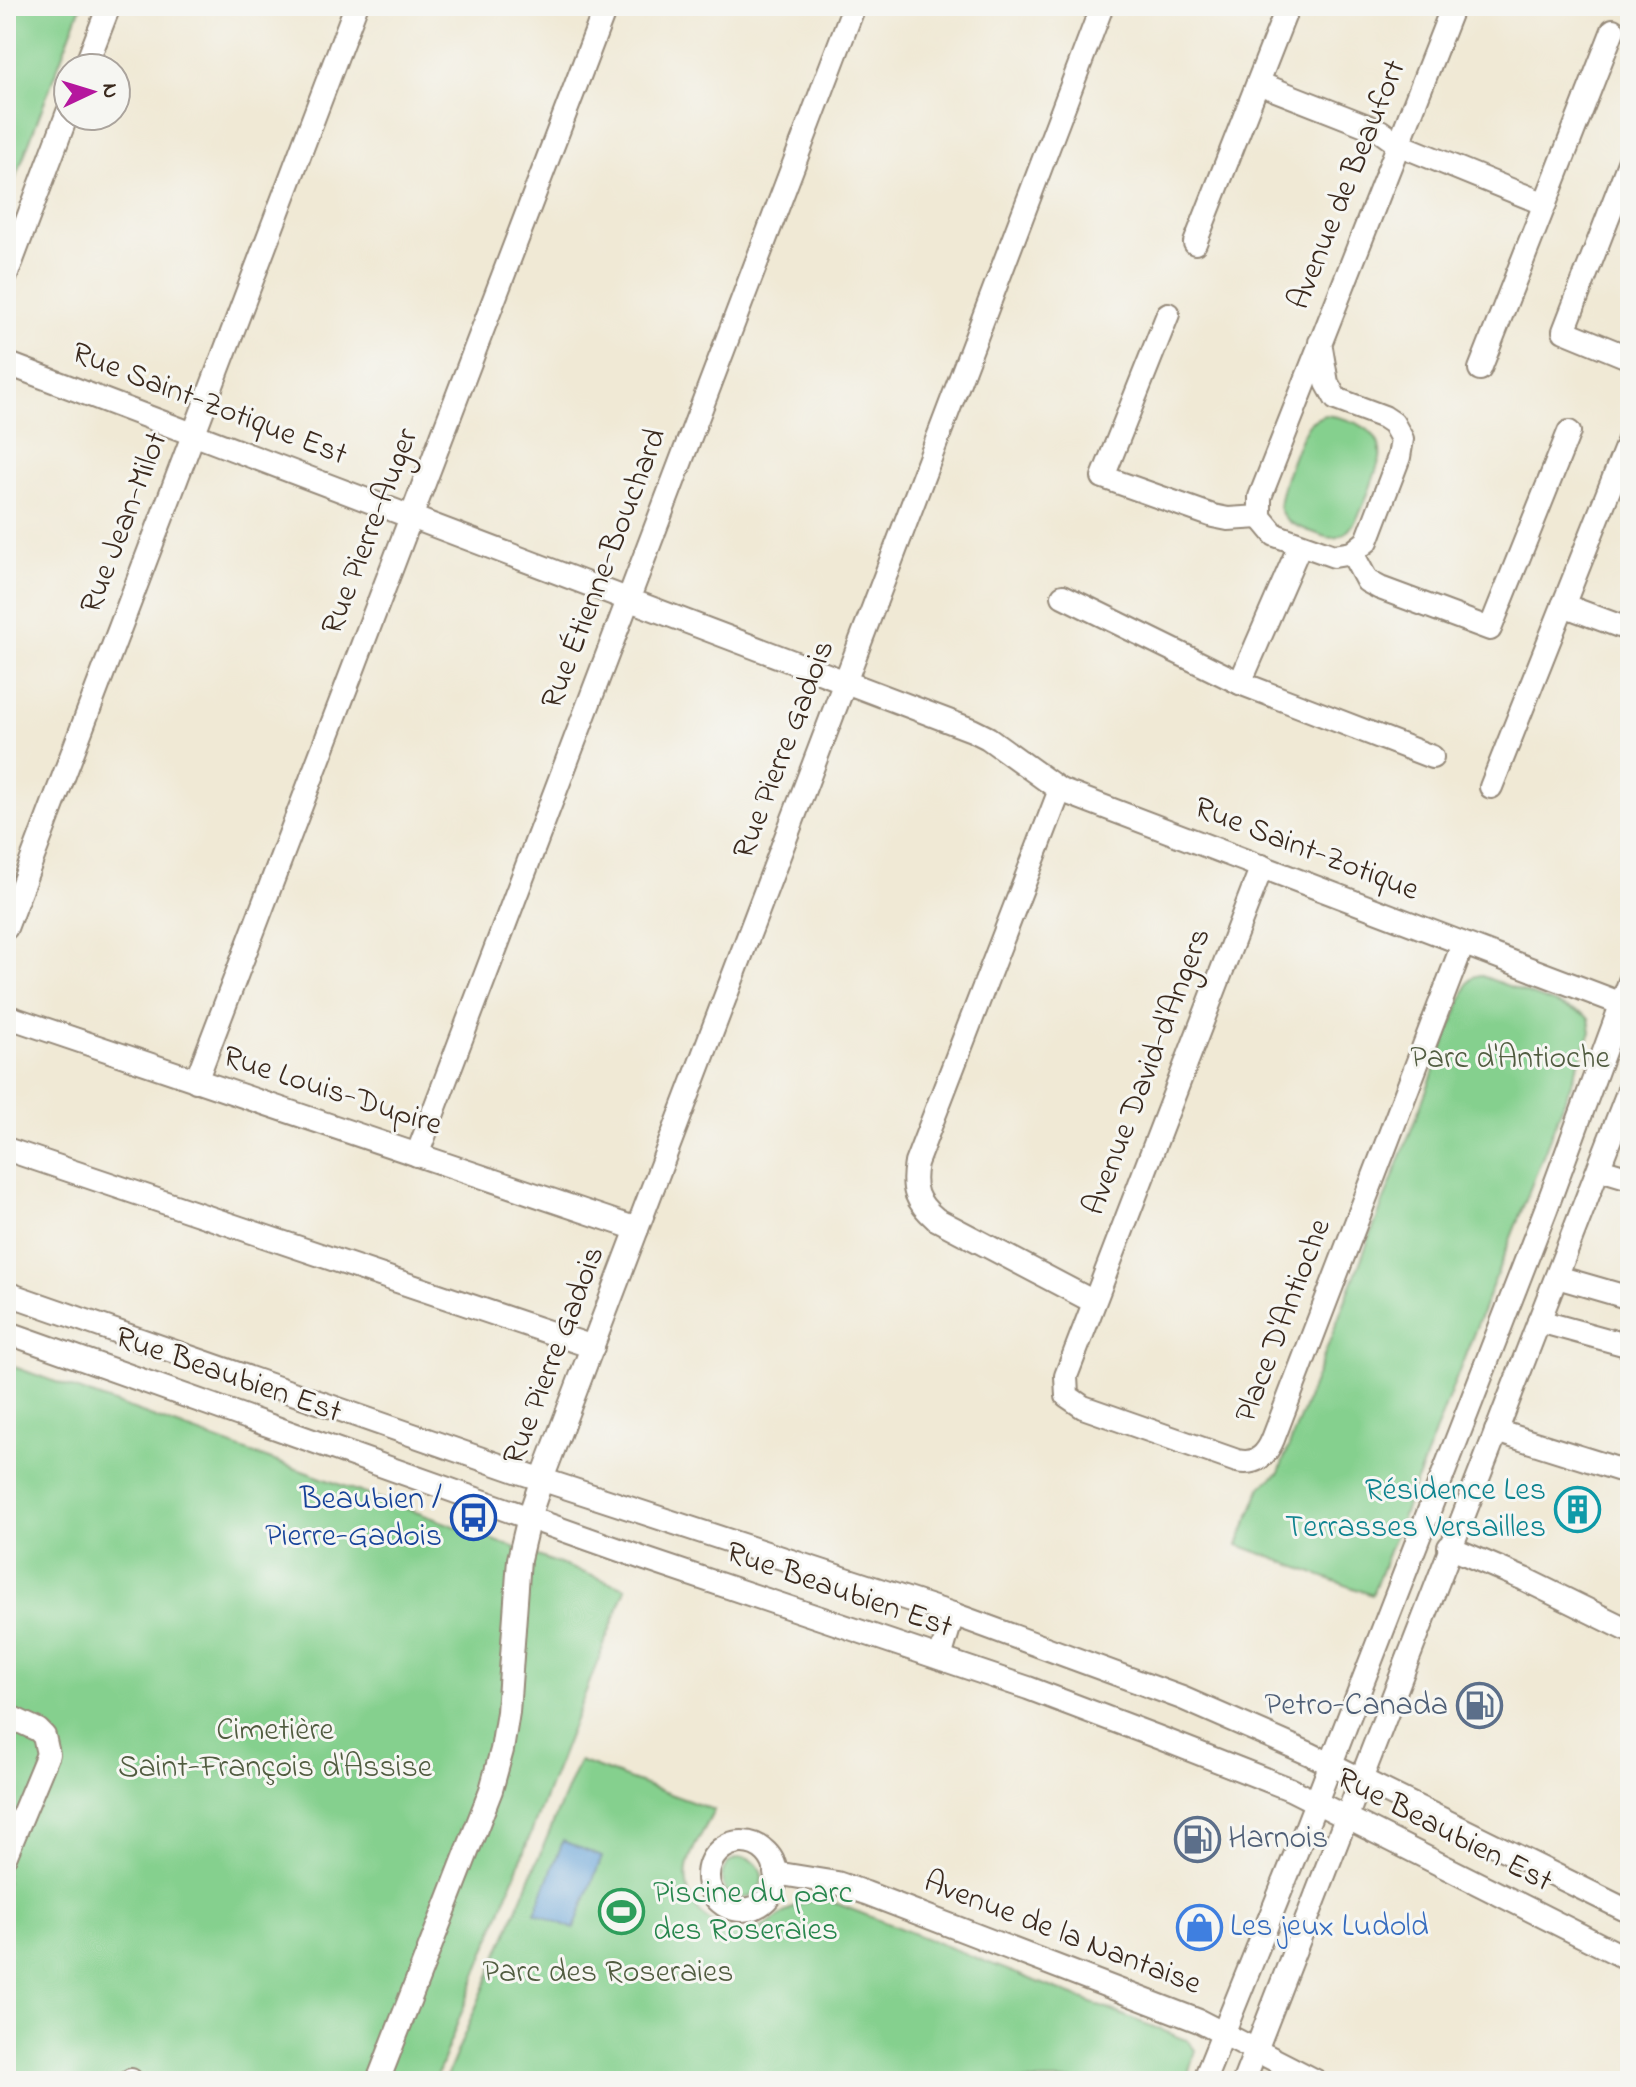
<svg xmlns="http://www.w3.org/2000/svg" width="1636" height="2087" font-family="'Indie Flower',sans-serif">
<rect width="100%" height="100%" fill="#f6f6f2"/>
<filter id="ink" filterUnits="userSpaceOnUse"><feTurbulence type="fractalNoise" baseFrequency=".0125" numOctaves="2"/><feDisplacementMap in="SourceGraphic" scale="16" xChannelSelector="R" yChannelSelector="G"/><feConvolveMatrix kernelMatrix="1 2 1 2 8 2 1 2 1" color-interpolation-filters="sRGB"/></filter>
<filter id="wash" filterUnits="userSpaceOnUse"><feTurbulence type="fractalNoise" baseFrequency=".006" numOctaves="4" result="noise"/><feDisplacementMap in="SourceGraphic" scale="32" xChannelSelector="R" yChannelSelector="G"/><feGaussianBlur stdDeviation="1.8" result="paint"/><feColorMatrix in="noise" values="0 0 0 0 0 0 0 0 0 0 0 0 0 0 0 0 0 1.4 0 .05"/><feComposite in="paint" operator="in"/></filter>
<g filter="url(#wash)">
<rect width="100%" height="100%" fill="#f0e9d5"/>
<g fill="#85d08e" stroke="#607d56" stroke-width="2">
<polygon points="6,6 81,6 6,203"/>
<path d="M1325,415C1350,418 1384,429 1380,459C1373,478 1359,532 1338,537C1328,540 1319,534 1309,531C1298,526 1285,523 1280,510C1276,497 1300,436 1309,424C1314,419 1319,417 1325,415Z"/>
<polygon points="1479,975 1583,1014 1589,1018 1591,1032 1372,1595 1238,1545 1261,1487 1279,1472 1468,983 1473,977"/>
<polygon points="6,1364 626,1588 435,2081 6,2081"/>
<path d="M579,1761L714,1810C707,1826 694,1844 689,1860C681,1884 692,1911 713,1923C725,1930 740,1936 754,1931C785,1920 785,1901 825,1899L1187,2040L1195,2050L1186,2081H445Z"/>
<circle cx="742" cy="1878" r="20"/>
</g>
<polygon fill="#66a3d8" stroke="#50667b" stroke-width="2" points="563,1841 602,1857 574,1929 535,1913"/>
</g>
<g filter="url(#ink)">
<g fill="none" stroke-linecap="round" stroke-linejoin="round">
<defs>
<g id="minor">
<polyline points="85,68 109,6"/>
<polyline points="1258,83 1380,131 1398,144 1545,204"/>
<polyline points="1630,160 1564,331 1630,358"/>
<polyline points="1195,243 1288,6"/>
<polyline points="6,276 68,112"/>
<polyline points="1168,314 1103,477 1213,516 1228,519 1260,517"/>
<polyline points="1320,342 1327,383 1336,399 1384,417 1393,423 1402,439 1399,457 1367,541 1352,553 1334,556 1275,535 1260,517 1260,497 1453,6"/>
<polyline points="6,363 972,730 988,738 1060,790 1630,1007"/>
<polyline points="1480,369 1613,30"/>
<polyline points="1352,553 1367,581 1380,588 1490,629 1569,432"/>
<polyline points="1063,596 1240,683 1432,757"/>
<polyline points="1563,605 1630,630"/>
<polyline points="1240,683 1300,545"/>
<polyline points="1491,787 1630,437"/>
<path d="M1060,790L916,1163C911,1189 916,1202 936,1219L1094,1302"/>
<path d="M1262,866L1066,1376L1067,1396L1083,1407L1237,1461C1256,1465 1266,1456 1273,1439L1463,944"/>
<polyline points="6,928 356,6"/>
<polyline points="6,1016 637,1229"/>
<polyline points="196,1081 606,6"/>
<polyline points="6,1149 593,1347"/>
<polyline points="417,1155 854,6"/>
<polyline points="1600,1169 1630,1178"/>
<polyline points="1557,1277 1630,1298"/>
<polyline points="6,1293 519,1472 953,1614 1182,1698 1310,1754 1630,1912"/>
<polyline points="1539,1321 1630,1346"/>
<polyline points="6,1332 645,1559 1028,1688 1160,1738 1290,1789 1630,1960"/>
<polyline points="1496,1431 1630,1473"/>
<polyline points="1449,1547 1524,1579 1630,1631"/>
<polyline points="940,1658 953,1614"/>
<polyline points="6,1715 38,1730 44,1736 48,1754 6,1855"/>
<circle cx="742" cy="1876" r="34"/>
<polyline points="775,1873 837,1883 866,1893 1199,2021 1316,2081"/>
<polyline points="130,2081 131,2080"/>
<polyline points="378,2081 491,1790 502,1750 508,1712 519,1559 529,1517 542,1479 1102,6"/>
<polyline points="1204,2081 1306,1828 1546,1209 1630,981"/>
<polyline points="1244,2081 1630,1087"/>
</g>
</defs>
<use href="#minor" stroke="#968a7a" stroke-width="26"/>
<use href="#minor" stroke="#fff" stroke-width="22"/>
</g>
</g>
<defs>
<symbol id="building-ring" viewBox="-11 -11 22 22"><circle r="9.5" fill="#f6f6f2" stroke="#0f9aa8" stroke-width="1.5"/><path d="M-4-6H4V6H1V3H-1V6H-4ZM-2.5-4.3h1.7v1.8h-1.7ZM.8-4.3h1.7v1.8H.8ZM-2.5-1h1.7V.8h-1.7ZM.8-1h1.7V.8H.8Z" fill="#0f9aa8"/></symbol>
<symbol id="bus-ring" viewBox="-11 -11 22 22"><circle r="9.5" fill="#f6f6f2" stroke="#1a4fb4" stroke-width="1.5"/><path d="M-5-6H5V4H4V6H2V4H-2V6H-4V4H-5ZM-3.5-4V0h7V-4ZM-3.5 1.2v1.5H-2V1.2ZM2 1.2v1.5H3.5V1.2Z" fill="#1a4fb4"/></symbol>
<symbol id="fuel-ring" viewBox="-11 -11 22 22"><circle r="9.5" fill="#f6f6f2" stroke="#5c6f8a" stroke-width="1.5"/><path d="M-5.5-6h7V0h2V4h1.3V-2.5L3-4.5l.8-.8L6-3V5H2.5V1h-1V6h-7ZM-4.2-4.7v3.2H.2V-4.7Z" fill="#5c6f8a"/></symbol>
<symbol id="stadium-ring" viewBox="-11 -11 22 22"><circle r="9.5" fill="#f6f6f2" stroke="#2e9e5b" stroke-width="1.5"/><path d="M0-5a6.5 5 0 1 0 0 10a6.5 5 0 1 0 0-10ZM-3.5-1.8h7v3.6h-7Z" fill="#2e9e5b"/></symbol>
<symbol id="shop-ring" viewBox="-11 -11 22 22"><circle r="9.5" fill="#f6f6f2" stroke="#3f7fe0" stroke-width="1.5"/><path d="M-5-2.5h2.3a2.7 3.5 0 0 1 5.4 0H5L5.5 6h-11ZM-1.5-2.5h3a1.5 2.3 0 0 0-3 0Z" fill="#3f7fe0"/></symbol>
</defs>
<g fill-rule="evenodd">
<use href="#building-ring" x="1552" y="1484" width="51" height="51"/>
<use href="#bus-ring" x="448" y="1492" width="51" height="51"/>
<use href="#fuel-ring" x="1454" y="1680" width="51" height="51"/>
<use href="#fuel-ring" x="1172" y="1814" width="51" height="51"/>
<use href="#stadium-ring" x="596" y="1886" width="51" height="51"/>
<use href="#shop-ring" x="1174" y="1902" width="51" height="51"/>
</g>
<g text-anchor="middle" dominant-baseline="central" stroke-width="6" stroke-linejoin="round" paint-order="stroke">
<g font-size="32" fill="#3b2a1e" stroke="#f6f6f2">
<text transform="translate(1348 185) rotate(-68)">Avenue de Beaufort</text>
<text transform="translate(209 405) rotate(21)">Rue Saint-Zotique Est</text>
<text transform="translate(125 523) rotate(-69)">Rue Jean-Milot</text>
<text transform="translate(371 532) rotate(-69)">Rue Pierre-Auger</text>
<text transform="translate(605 569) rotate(-69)">Rue Étienne-Bouchard</text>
<text transform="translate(785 750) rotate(-69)">Rue Pierre Gadois</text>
<text transform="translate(1306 850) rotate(21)">Rue Saint-Zotique</text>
<text transform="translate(1148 1072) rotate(-69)">Avenue David-d'Angers</text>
<text transform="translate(332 1092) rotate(18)">Rue Louis-Dupire</text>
<text transform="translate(1284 1321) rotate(-69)">Place D'Antioche</text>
<text transform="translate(555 1356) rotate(-69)">Rue Pierre Gadois</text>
<text transform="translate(228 1376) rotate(19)">Rue Beaubien Est</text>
<text transform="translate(839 1591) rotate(19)">Rue Beaubien Est</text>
<text transform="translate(1444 1831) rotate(27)">Rue Beaubien Est</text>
<text transform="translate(1062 1934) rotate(21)">Avenue de la Nantaise</text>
</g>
<g font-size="32" fill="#515c40" stroke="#f6f6f2">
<text x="1510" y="1059">Parc d'Antioche</text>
<text x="275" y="1731">Cimetière<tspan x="275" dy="37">Saint-François d'Assise</tspan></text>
<text x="608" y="1973">Parc des Roseraies</text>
</g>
<g font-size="32" fill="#0d838f" stroke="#f6f6f2" text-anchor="end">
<text x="1546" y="1491">Résidence Les<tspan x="1546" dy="37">Terrasses Versailles</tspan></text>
</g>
<g font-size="32" fill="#164399" stroke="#f6f6f2" text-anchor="end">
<text x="442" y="1500">Beaubien /<tspan x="442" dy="37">Pierre-Gadois</tspan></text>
</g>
<g font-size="32" fill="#4e5e75" stroke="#f6f6f2" text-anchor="end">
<text x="1448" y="1706">Petro-Canada</text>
<text x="1228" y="1839" text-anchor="start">Harnois</text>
</g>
<g font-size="32" fill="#27864d" stroke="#f6f6f2" text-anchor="start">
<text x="653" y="1894">Piscine du parc<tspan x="653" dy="37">des Roseraies</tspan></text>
</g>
<g font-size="32" fill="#366cbe" stroke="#f6f6f2" text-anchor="start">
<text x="1230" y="1927">Les jeux Ludold</text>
</g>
</g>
<rect width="1636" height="2087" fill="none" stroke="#f6f6f2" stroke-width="32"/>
<g transform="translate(92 92) rotate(86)"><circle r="38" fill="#f6f6f2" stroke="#aba49d" stroke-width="2"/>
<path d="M0-6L14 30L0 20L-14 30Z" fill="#b5179e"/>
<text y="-12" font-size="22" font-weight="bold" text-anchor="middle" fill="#3b2a1e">N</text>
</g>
</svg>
